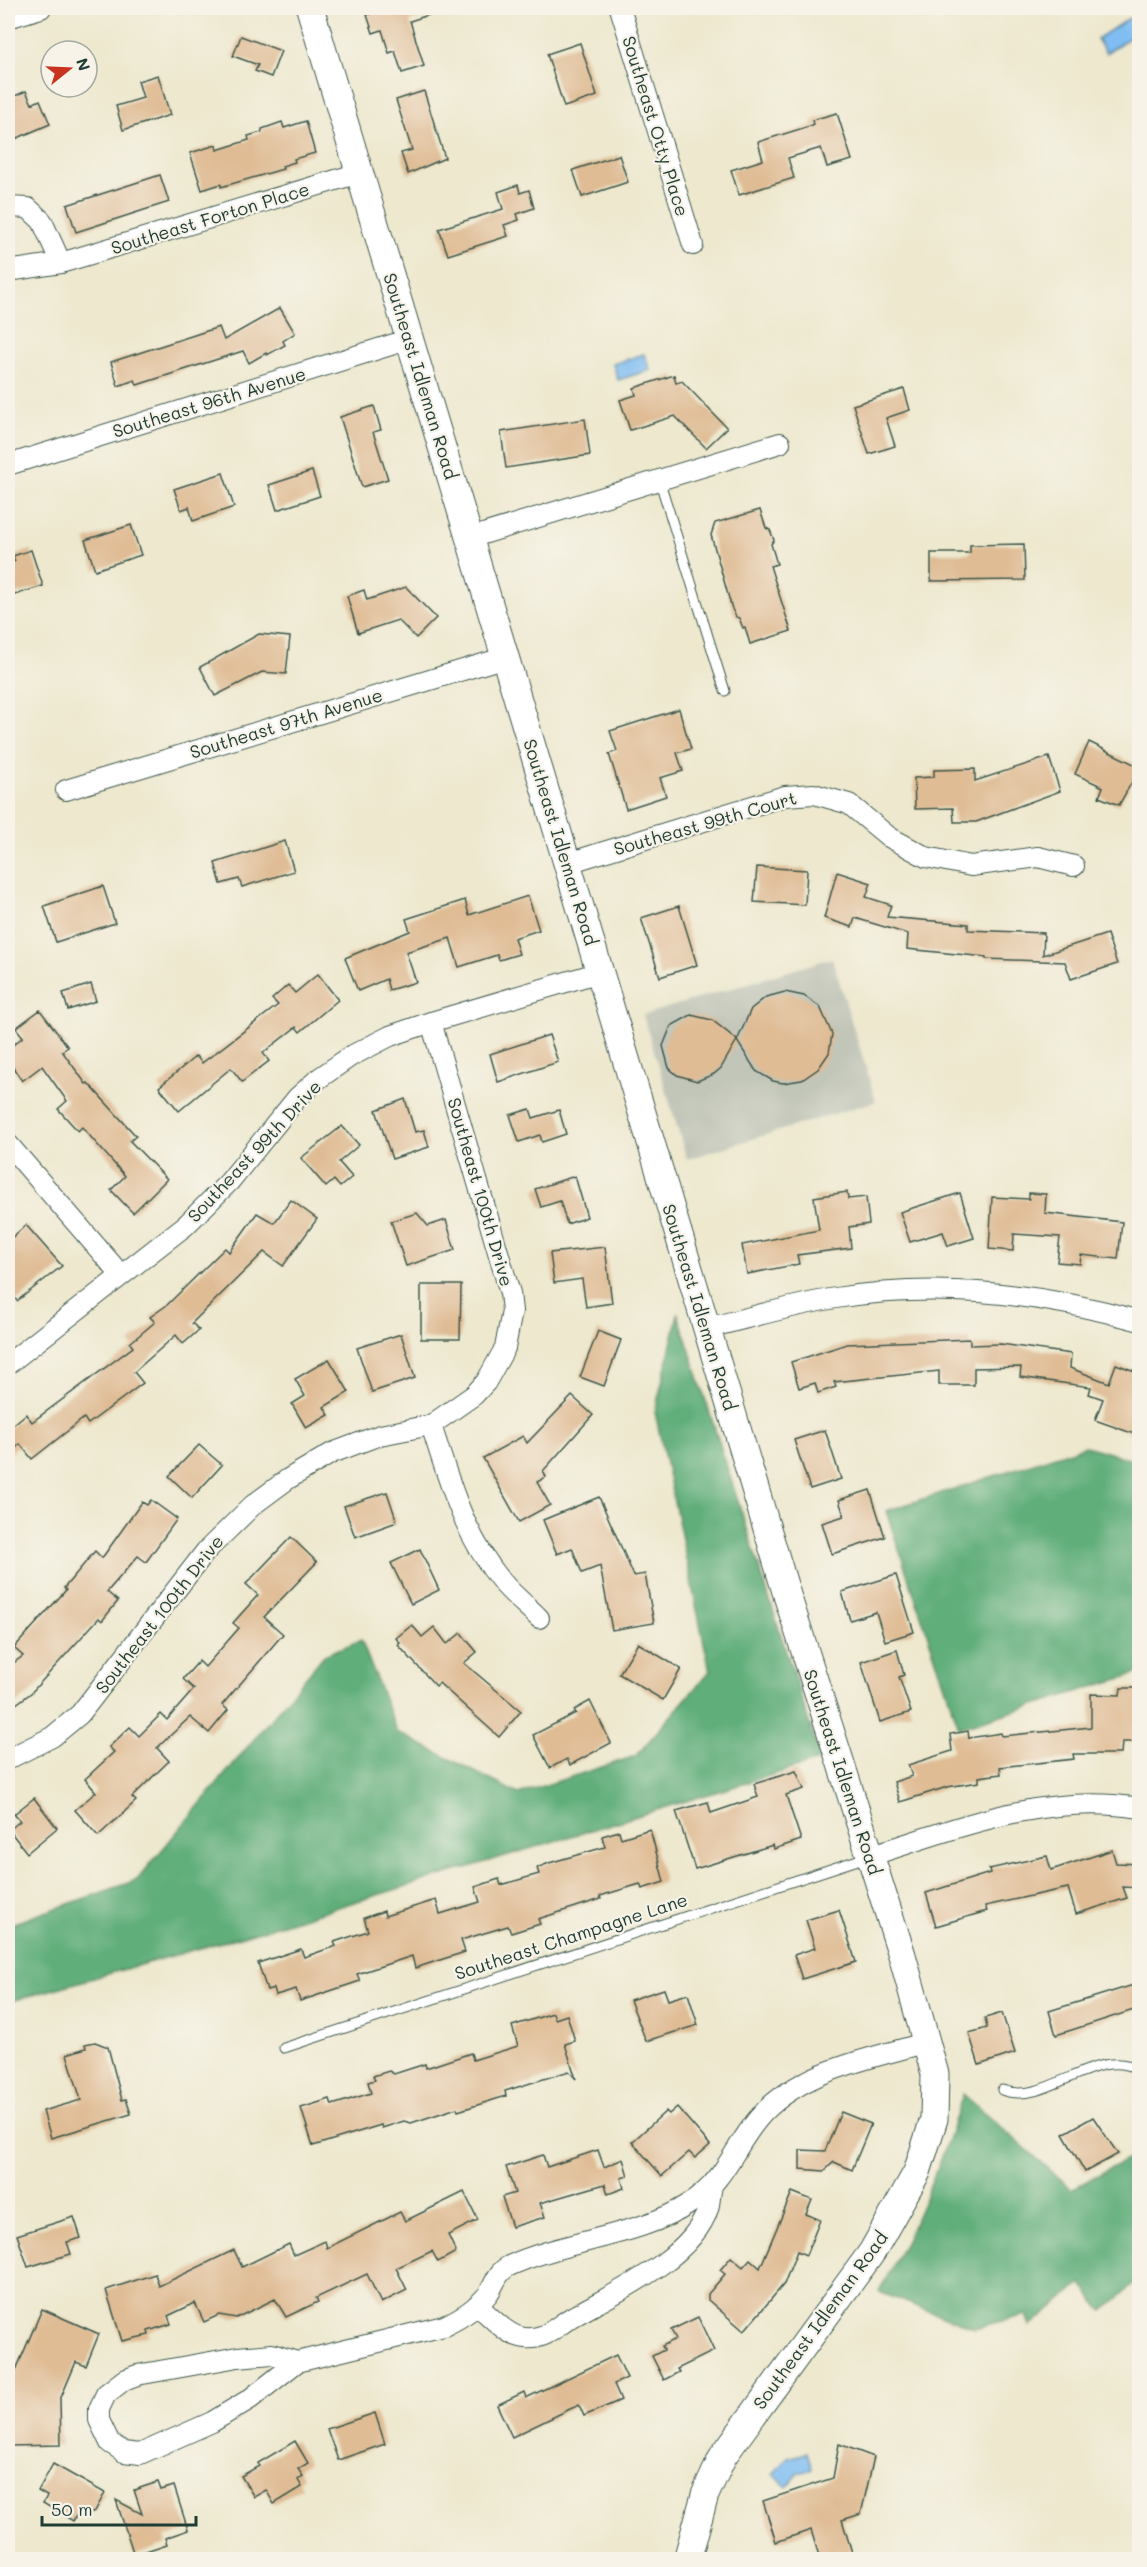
<svg xmlns="http://www.w3.org/2000/svg" width="1147" height="2567" font-family="Mali,sans-serif">
<rect width="100%" height="100%" fill="#f7f3e8"/>
<filter id="ink" filterUnits="userSpaceOnUse"><feTurbulence type="fractalNoise" baseFrequency=".0167" numOctaves="2"/><feDisplacementMap in="SourceGraphic" scale="12" xChannelSelector="R" yChannelSelector="G"/><feConvolveMatrix kernelMatrix="1 2 1 2 8 2 1 2 1" color-interpolation-filters="sRGB"/></filter>
<filter id="wash" filterUnits="userSpaceOnUse"><feTurbulence type="fractalNoise" baseFrequency=".008" numOctaves="4" result="noise"/><feDisplacementMap in="SourceGraphic" scale="24" xChannelSelector="R" yChannelSelector="G"/><feGaussianBlur stdDeviation="1.35" result="paint"/><feColorMatrix in="noise" values="0 0 0 0 0 0 0 0 0 0 0 0 0 0 0 0 0 1.4 0 .05"/><feComposite in="paint" operator="in"/></filter>
<g filter="url(#wash)">
<rect width="100%" height="100%" fill="#ede8ce"/>
<polygon fill="#c2c6b9" points="832,958 876,1101 687,1159 643,1015"/>
<g fill="#60ae7a" stroke="#407657" stroke-width="1.5">
<polygon points="678,1314 821,1760 243,1936 8,2002 8,1925 137,1880 324,1655 361,1640 397,1732 518,1794 636,1756 710,1671 655,1412"/>
<polygon points="1086,1446 1139,1462 1139,1673 959,1728 886,1511"/>
<path d="M963,2094L1072,2189L1139,2153V2280L1103,2311L1081,2284L1030,2326L1026,2315L974,2328L879,2292C914,2228 942,2165 963,2094Z"/>
</g>
<g fill="#7fbdf2" stroke="#4f7d93" stroke-width="1.5">
<polygon points="1129,18 1138,32 1106,53 1097,39"/>
<polygon points="644,354 650,370 618,380 613,364"/>
<polygon points="807,2452 812,2469 799,2473 787,2487 773,2474 788,2457"/>
</g>
<g id="blocks">
<g fill="#dfbc94">
<polygon points="375,8 440,8 441,11 410,21 424,66 402,73 395,51 389,53 382,30 373,33 367,15 376,12"/>
<polygon points="241,36 281,51 271,77 255,71 258,65 233,56"/>
<polygon points="580,43 597,96 564,107 547,54"/>
<polygon points="158,75 170,115 123,130 116,106 143,98 138,81"/>
<polygon points="26,91 32,104 40,100 50,124 8,142 8,99"/>
<polygon points="424,91 445,158 408,174 401,153 412,150 396,100"/>
<polygon points="837,113 852,160 827,167 821,148 788,158 794,178 739,195 731,170 763,160 758,142 813,125 812,120"/>
<polygon points="306,121 315,153 294,159 295,162 282,166 283,169 221,187 221,184 202,190 190,153 216,145 217,150 249,140 248,136 262,132 262,129 282,122 284,128"/>
<polygon points="619,155 628,182 582,197 573,170"/>
<polygon points="160,175 169,202 76,232 67,205"/>
<polygon points="518,185 520,193 529,190 534,208 517,214 519,220 504,225 508,236 448,255 439,229 503,209 498,192"/>
<polygon points="280,308 295,333 283,341 285,345 267,355 266,353 249,363 243,351 137,385 135,380 118,386 111,362 219,327 224,340"/>
<polygon points="674,375 676,383 682,381 727,428 706,448 675,416 630,430 620,400 636,395 634,388"/>
<polygon points="904,389 910,410 886,418 895,446 869,454 853,405"/>
<polygon points="374,406 381,430 373,432 388,479 362,487 340,417"/>
<polygon points="585,419 590,455 506,468 501,432"/>
<polygon points="312,471 320,496 277,510 269,485"/>
<polygon points="223,473 234,507 193,521 189,507 181,510 174,489"/>
<polygon points="760,510 766,528 770,530 774,540 771,544 777,564 770,566 791,631 750,644 745,627 743,628 739,618 736,617 732,609 711,535 715,523"/>
<polygon points="131,525 141,555 95,570 85,540"/>
<polygon points="1024,544 1025,580 931,581 931,553 970,553 970,545"/>
<polygon points="31,550 43,586 8,597 8,564 15,561 13,556"/>
<polygon points="406,587 436,618 416,638 398,620 358,633 347,596 364,590 367,600"/>
<polygon points="259,634 290,637 286,674 262,672 215,696 200,667"/>
<polygon points="679,709 691,749 677,753 683,771 660,778 666,796 626,809 609,754 617,751 610,731"/>
<polygon points="1089,742 1140,767 1119,805 1099,797 1103,787 1075,774"/>
<polygon points="1049,757 1060,791 976,822 954,822 953,808 915,809 914,778 934,777 934,770 975,769 975,781"/>
<polygon points="285,841 294,871 242,887 239,879 221,884 215,863"/>
<polygon points="757,867 807,870 805,905 754,902"/>
<polygon points="837,872 871,883 866,897 891,905 887,917 968,924 968,930 1044,933 1043,955 1107,934 1117,964 1071,979 1065,962 986,959 986,957 907,949 908,934 855,918 852,927 824,918"/>
<polygon points="103,886 115,923 56,942 44,906"/>
<polygon points="528,896 539,930 514,938 519,954 499,960 497,955 459,967 450,938 406,952 416,982 389,990 386,979 358,991 345,958 410,931 406,919 465,900 469,915"/>
<polygon points="679,906 697,965 660,977 641,918"/>
<polygon points="318,974 338,1000 300,1032 296,1027 263,1053 269,1061 242,1082 231,1068 179,1111 159,1087 196,1056 202,1063 278,1005 272,999 288,985 295,993"/>
<polygon points="91,984 96,1001 68,1010 63,993"/>
<polygon points="785,992 804,996 820,1007 832,1034 829,1053 818,1069 802,1080 783,1083 773,1081 756,1071 737,1041 751,1009 766,997"/>
<polygon points="40,1010 68,1047 62,1051 86,1084 88,1083 136,1136 130,1141 167,1179 133,1213 111,1190 125,1176 82,1127 78,1131 58,1109 67,1101 42,1066 22,1081 8,1060 8,1049 23,1037 16,1028"/>
<polygon points="691,1015 712,1020 737,1040 721,1068 714,1074 697,1081 677,1075 669,1068 663,1046 671,1026"/>
<polygon points="549,1035 558,1062 498,1082 490,1054"/>
<polygon points="405,1099 415,1132 424,1130 429,1147 392,1159 376,1110"/>
<polygon points="530,1109 533,1118 559,1110 566,1134 542,1142 540,1135 519,1142 510,1115"/>
<polygon points="342,1126 359,1145 339,1162 352,1177 340,1187 334,1180 326,1187 301,1158"/>
<polygon points="575,1176 587,1217 567,1224 560,1201 541,1207 535,1189"/>
<polygon points="847,1192 848,1199 866,1197 869,1224 849,1227 851,1248 797,1255 799,1264 747,1274 742,1245 819,1230 814,1197"/>
<polygon points="960,1193 974,1238 948,1246 943,1232 910,1242 900,1212"/>
<polygon points="1029,1193 1046,1194 1045,1213 1122,1222 1118,1259 1081,1255 1080,1264 1057,1262 1060,1237 1014,1234 1013,1251 989,1249 992,1197 1029,1199"/>
<polygon points="291,1200 317,1219 283,1266 264,1252 192,1323 199,1330 183,1344 176,1335 134,1372 143,1383 88,1424 84,1418 32,1459 20,1444 8,1455 8,1429 26,1414 32,1422 133,1347 130,1343 155,1322 150,1317 167,1305 225,1248 229,1252 257,1213 274,1223"/>
<polygon points="417,1213 428,1226 446,1220 455,1250 406,1266 391,1221"/>
<polygon points="26,1225 62,1266 17,1301 8,1288 8,1241"/>
<polygon points="605,1247 612,1303 586,1307 582,1279 554,1283 550,1253"/>
<polygon points="421,1285 461,1285 460,1339 421,1339"/>
<polygon points="598,1331 621,1340 604,1386 580,1377"/>
<polygon points="401,1334 415,1378 372,1392 357,1348"/>
<polygon points="970,1339 970,1345 1001,1344 1071,1354 1070,1368 1109,1383 1116,1364 1140,1373 1140,1436 1095,1420 1103,1399 1089,1394 1091,1387 1020,1377 1021,1367 974,1368 974,1385 939,1385 939,1371 834,1382 836,1387 818,1393 815,1383 799,1388 791,1362 847,1344"/>
<polygon points="329,1359 349,1392 324,1407 329,1415 306,1428 292,1404 305,1396 295,1379"/>
<polygon points="572,1396 593,1415 543,1471 546,1477 537,1482 550,1505 519,1522 483,1458 523,1436 527,1443"/>
<polygon points="825,1430 841,1479 810,1489 794,1440"/>
<polygon points="199,1445 222,1465 192,1498 169,1476"/>
<polygon points="870,1490 885,1537 832,1554 822,1523 844,1516 839,1500"/>
<polygon points="387,1492 397,1522 355,1537 344,1506"/>
<polygon points="599,1497 634,1576 645,1574 654,1623 612,1630 600,1566 582,1573 572,1548 557,1554 543,1520"/>
<polygon points="151,1500 177,1519 146,1562 138,1556 107,1592 118,1601 102,1621 99,1618 31,1693 8,1710 8,1667 23,1656 14,1648 66,1590 64,1588 95,1551 102,1558 142,1502 147,1505"/>
<polygon points="291,1537 317,1562 264,1617 283,1634 222,1705 228,1710 209,1733 190,1717 157,1748 169,1761 132,1797 136,1801 98,1836 75,1810 96,1792 85,1779 114,1752 109,1747 130,1727 139,1736 161,1714 167,1720 194,1689 183,1679 199,1661 205,1667 239,1628 233,1623 258,1595 246,1584"/>
<polygon points="420,1549 439,1590 411,1604 391,1563"/>
<polygon points="896,1575 914,1632 885,1641 876,1612 850,1620 842,1592"/>
<polygon points="412,1625 422,1637 434,1627 447,1644 461,1633 477,1652 464,1663 521,1711 499,1737 439,1683 436,1686 398,1645 400,1643 396,1638"/>
<polygon points="638,1643 681,1669 663,1700 619,1674"/>
<polygon points="897,1650 904,1675 899,1677 911,1712 880,1722 861,1662"/>
<polygon points="1121,1688 1140,1688 1140,1742 1122,1742 1121,1754 1073,1754 1074,1759 1000,1767 1001,1774 979,1777 979,1782 947,1787 900,1802 894,1782 912,1776 908,1765 952,1751 950,1734 968,1731 969,1738 1001,1733 1002,1736 1091,1727 1091,1694 1120,1695"/>
<polygon points="590,1701 611,1743 570,1765 567,1759 550,1768 533,1735 576,1713 574,1710"/>
<polygon points="796,1771 804,1789 786,1795 801,1840 774,1849 773,1845 695,1869 676,1811 708,1802 711,1813 758,1797 754,1784"/>
<polygon points="34,1798 57,1828 27,1853 9,1830 20,1821 14,1814"/>
<polygon points="650,1829 664,1882 642,1889 640,1884 600,1896 601,1899 538,1919 540,1924 511,1933 508,1926 461,1940 465,1952 415,1968 412,1956 357,1974 360,1981 300,2001 296,1989 276,1995 274,1988 267,1990 258,1963 301,1949 304,1957 336,1946 334,1942 368,1931 364,1918 384,1911 385,1916 436,1900 440,1914 480,1902 475,1887 499,1879 501,1885 539,1874 537,1868 549,1863 605,1847 602,1836 619,1831 621,1838"/>
<polygon points="1112,1850 1116,1863 1140,1864 1140,1888 1123,1887 1127,1898 1076,1914 1068,1888 985,1906 987,1911 936,1926 926,1893 990,1873 989,1869 1047,1856 1051,1870"/>
<polygon points="839,1910 856,1962 802,1979 794,1955 815,1948 806,1920"/>
<polygon points="1140,1983 1140,2008 1056,2035 1049,2011"/>
<polygon points="664,1989 668,2000 688,1994 698,2025 646,2041 630,2000"/>
<polygon points="553,2013 555,2019 567,2015 575,2041 565,2044 576,2079 569,2071 505,2091 506,2096 458,2111 457,2108 411,2123 404,2121 382,2128 381,2125 313,2146 301,2108 330,2099 332,2105 371,2093 368,2082 375,2080 373,2076 389,2071 394,2074 425,2064 426,2068 471,2053 473,2060 518,2046 512,2026"/>
<polygon points="1002,2013 1015,2053 979,2065 969,2033 987,2028 985,2018"/>
<polygon points="95,2042 108,2047 122,2100 126,2099 131,2114 51,2138 43,2111 81,2100 67,2054 86,2048 85,2044"/>
<polygon points="677,2107 710,2145 695,2158 689,2152 662,2176 632,2142 666,2111 669,2114"/>
<polygon points="841,2112 871,2124 852,2170 834,2162 824,2171 800,2169 800,2150 825,2151"/>
<polygon points="1093,2117 1118,2154 1085,2172 1063,2134"/>
<polygon points="598,2150 604,2167 623,2159 628,2176 621,2178 624,2188 608,2194 605,2184 540,2203 545,2217 512,2227 502,2197 515,2193 506,2167 543,2155 547,2167"/>
<polygon points="464,2192 478,2220 448,2235 456,2252 438,2262 432,2251 396,2268 407,2290 381,2303 367,2274 316,2298 318,2302 286,2317 275,2299 236,2318 219,2315 204,2322 195,2303 168,2316 171,2324 148,2331 149,2335 122,2341 106,2290 155,2274 159,2286 234,2250 242,2267 289,2244 294,2255 325,2241 327,2248 400,2212 405,2221"/>
<polygon points="792,2192 812,2200 806,2214 820,2220 806,2255 797,2251 784,2284 744,2331 708,2300 708,2294 725,2274 720,2270 731,2257 743,2267 750,2259 760,2268"/>
<polygon points="74,2217 81,2238 67,2242 71,2254 28,2267 17,2235"/>
<polygon points="42,2309 99,2334 86,2366 76,2362 60,2400 61,2445 8,2446 8,2389"/>
<polygon points="698,2317 714,2351 677,2369 679,2372 664,2380 652,2356 664,2350 662,2346 676,2339 671,2330"/>
<polygon points="616,2355 627,2378 614,2384 621,2400 584,2416 579,2405 570,2409 512,2437 497,2405 524,2392 526,2398"/>
<polygon points="375,2413 385,2444 338,2460 327,2429"/>
<polygon points="295,2441 308,2463 298,2469 303,2476 298,2480 302,2487 274,2504 266,2490 254,2497 241,2476 259,2466 258,2463"/>
<polygon points="839,2444 874,2457 861,2514 842,2520 854,2559 820,2559 811,2530 776,2542 763,2501 833,2478"/>
<polygon points="53,2464 105,2493 95,2511 76,2516 73,2521 43,2503 47,2496 38,2491"/>
<polygon points="158,2482 161,2490 174,2486 188,2530 165,2538 167,2544 134,2555 116,2500 142,2514 134,2490"/>
</g>
</g>
</g>
<g filter="url(#ink)">
<use href="#blocks" fill-opacity="0" stroke="#3e574b" stroke-width="1.5"/>
<g fill="none" stroke-linecap="round" stroke-linejoin="round">
<defs>
<g id="service">
<polyline points="659,479 725,691"/>
<polyline points="284,2048 867,1857"/>
<path d="M1002,2090C1048,2107 1095,2044 1140,2070"/>
</g>
<g id="minor">
<polyline points="620,8 693,245"/>
<polyline points="8,18 41,8"/>
<polyline points="8,207 28,208 42,221 61,263"/>
<polyline points="8,271 61,263 359,173"/>
<polyline points="8,465 410,339"/>
<polyline points="470,538 780,443"/>
<polyline points="66,790 506,657"/>
<polyline points="568,863 785,796 814,794 849,804 889,837 926,857 971,866 1038,857 1074,866"/>
<polyline points="8,1144 121,1275"/>
<path d="M707,1328C749,1318 792,1305 836,1298C938,1282 1041,1293 1140,1321"/>
<polyline points="8,1364 186,1225 229,1182 297,1098 318,1079 351,1056 390,1036 431,1022 600,972"/>
<path d="M431,1425C449,1481 464,1536 503,1583C513,1595 527,1606 539,1618"/>
<polyline points="8,1759 52,1737 80,1714 206,1551 253,1505 288,1479 332,1453 380,1435 431,1425 474,1395 486,1382 505,1348 512,1311 510,1293 431,1022"/>
<path d="M869,1856C958,1828 1045,1792 1140,1808"/>
<path d="M477,2305C490,2316 508,2337 525,2338C547,2340 557,2325 574,2316C616,2292 692,2258 708,2209C710,2202 710,2194 712,2186"/>
<path d="M297,2362L272,2354L238,2357L137,2375L124,2380L106,2394L99,2409V2420L110,2443L124,2452L140,2454L212,2422L250,2399L297,2362L444,2326C461,2318 476,2309 488,2294C495,2284 497,2272 509,2266C562,2241 641,2236 689,2204C725,2181 732,2151 757,2120C798,2070 869,2059 928,2042"/>
</g>
<polyline id="secondary" points="310,8 787,1595 902,1955 935,2074 934,2119 917,2172 872,2252 723,2456 705,2495 687,2560"/>
</defs>
<use href="#service" stroke="#3e574b" stroke-width="11"/>
<use href="#minor" stroke="#3e574b" stroke-width="22"/>
<use href="#secondary" stroke="#3e574b" stroke-width="29"/>
<use href="#service" stroke="#fff" stroke-width="9"/>
<use href="#minor" stroke="#fff" stroke-width="20"/>
<use href="#secondary" stroke="#fff" stroke-width="27"/>
</g>
</g>
<g text-anchor="middle" dominant-baseline="central" stroke-width="4.5" stroke-linejoin="round" paint-order="stroke">
<g font-size="18" fill="#1f3d34" stroke="#f7f3e8">
<text transform="translate(656 126) rotate(73)">Southeast Otty Place</text>
<text transform="translate(210 218) rotate(-17)">Southeast Forton Place</text>
<text transform="translate(421 376) rotate(73)">Southeast Idleman Road</text>
<text transform="translate(209 402) rotate(-17)">Southeast 96th Avenue</text>
<text transform="translate(286 723) rotate(-17)">Southeast 97th Avenue</text>
<text transform="translate(705 823) rotate(-16)">Southeast 99th Court</text>
<text transform="translate(561 842) rotate(73)">Southeast Idleman Road</text>
<text transform="translate(254 1151) rotate(-47)">Southeast 99th Drive</text>
<text transform="translate(481 1192) rotate(74)">Southeast 100th Drive</text>
<text transform="translate(700 1307) rotate(73)">Southeast Idleman Road</text>
<text transform="translate(159 1614) rotate(-52)">Southeast 100th Drive</text>
<text transform="translate(843 1772) rotate(72)">Southeast Idleman Road</text>
<text transform="translate(571 1936) rotate(-18)">Southeast Champagne Lane</text>
<text transform="translate(820 2320) rotate(-54)">Southeast Idleman Road</text>
</g>
</g>
<rect width="1147" height="2567" fill="none" stroke="#f7f3e8" stroke-width="30"/>
<g transform="translate(69 69) rotate(72)"><circle r="28" fill="#f7f3e8" stroke="#a1aaa0" stroke-width="1.5"/>
<path d="M0-4.5L10 22L0 15L-10 22Z" fill="#c8321e"/>
<text y="-9" font-size="16" font-weight="bold" text-anchor="middle" fill="#1f3d34">N</text>
</g>
<path d="M42 2516v9h154v-9" fill="none" stroke="#1f3d34" stroke-width="3"/>
<text x="51" y="2516" font-size="18" fill="#1f3d34" stroke="#f7f3e8" stroke-width="4.5" paint-order="stroke">50 m</text>
</svg>
